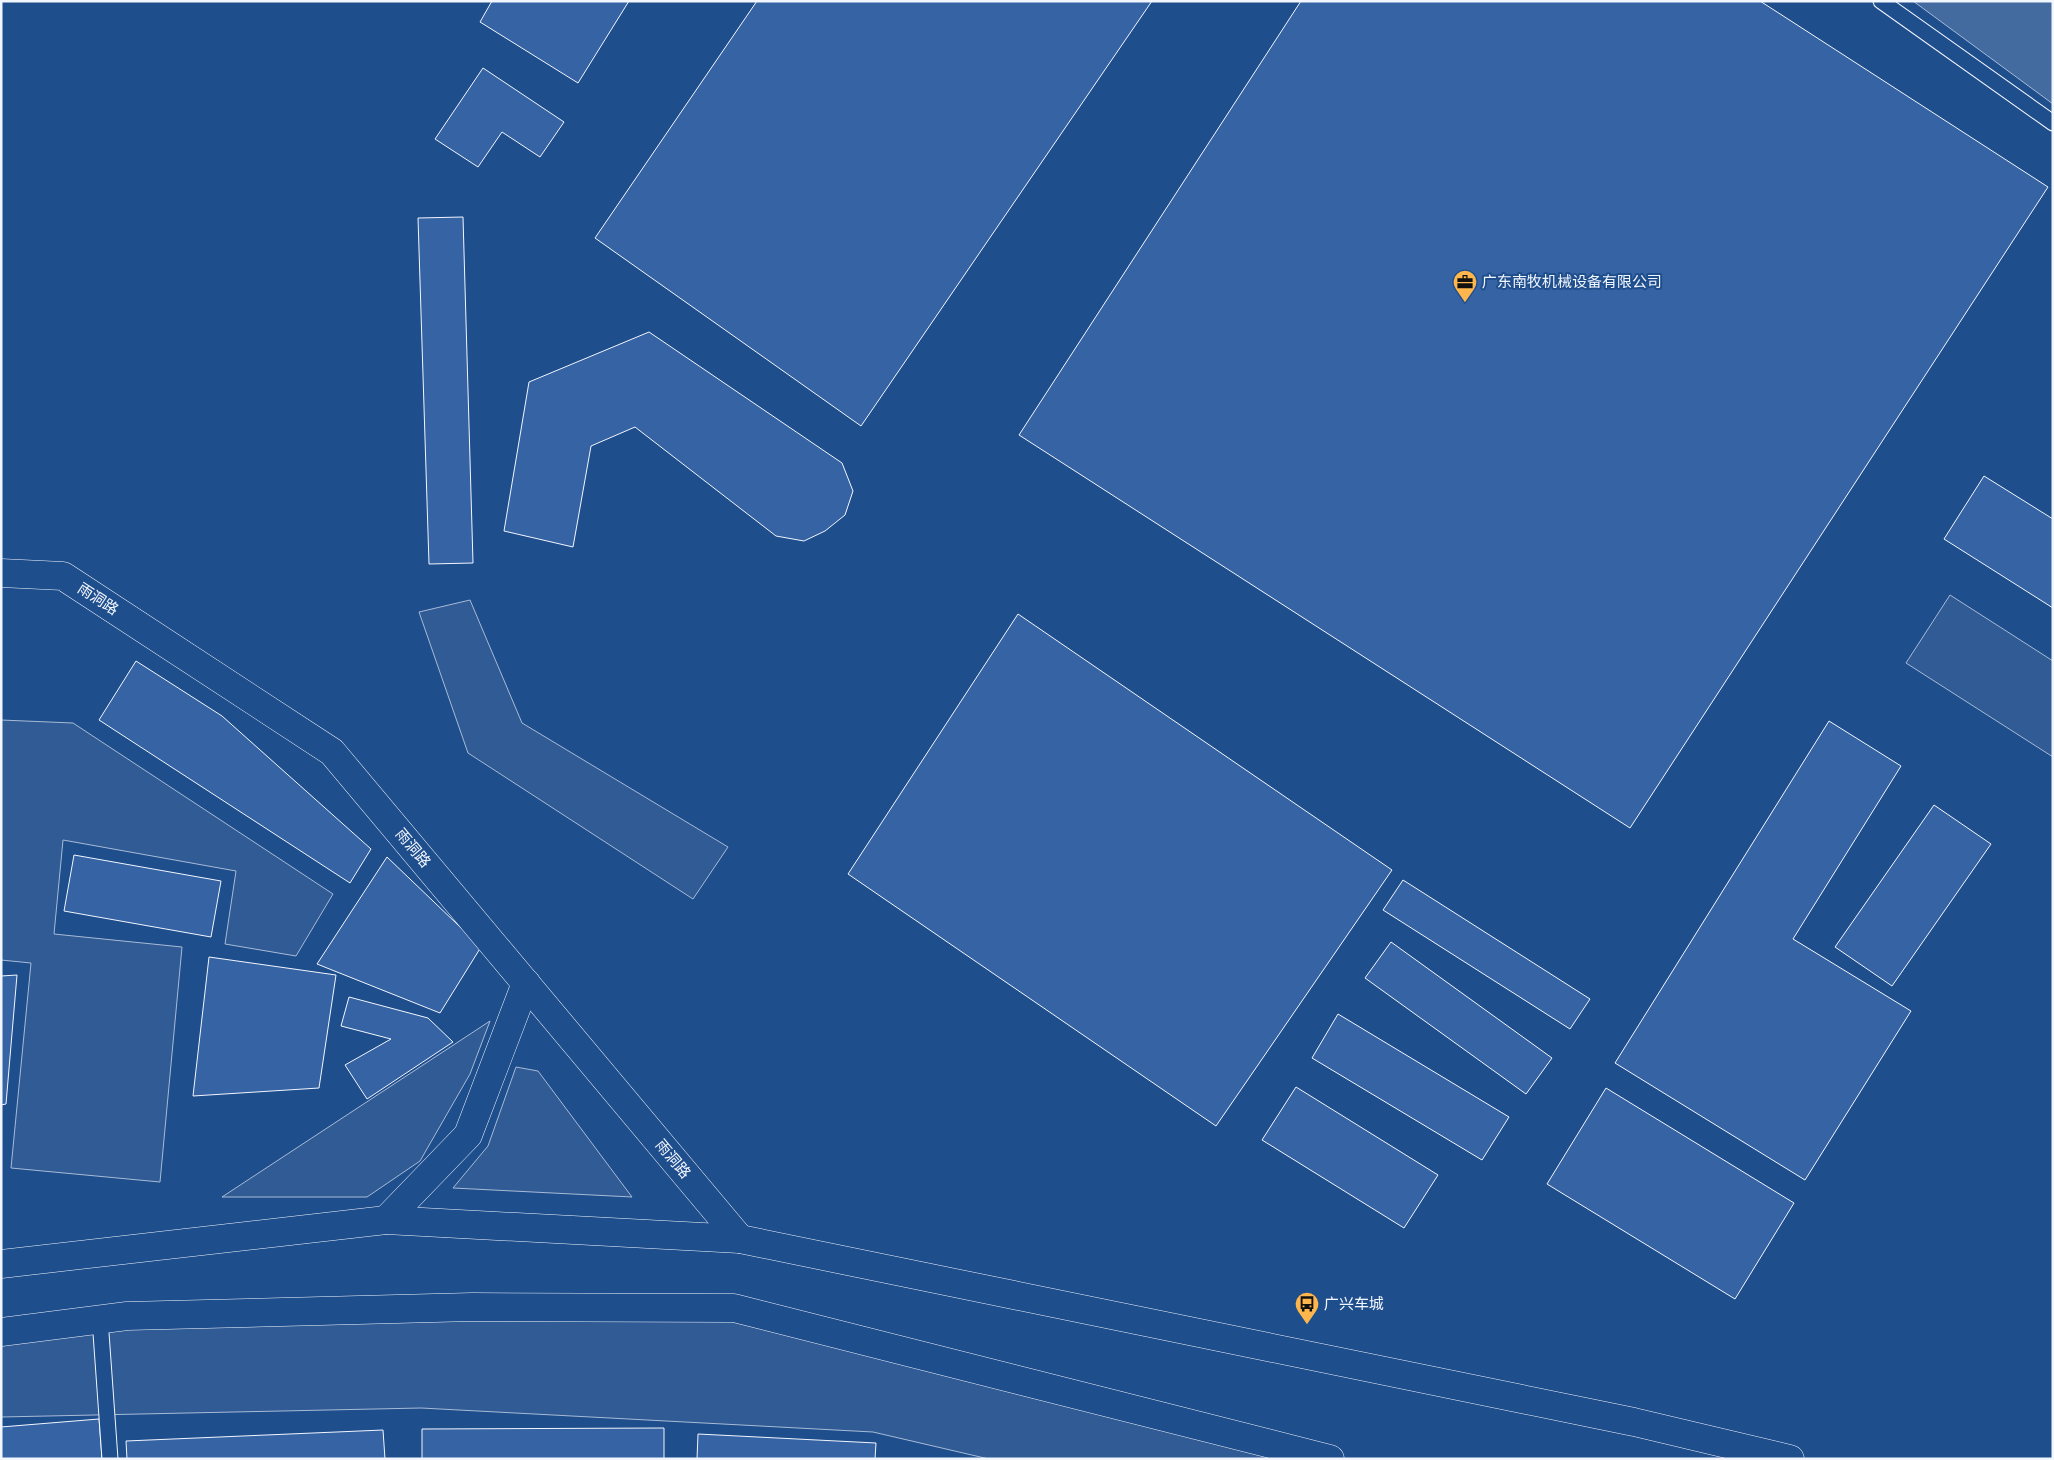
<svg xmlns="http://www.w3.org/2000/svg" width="2054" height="1460" font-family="'Crimson Pro','Noto Sans SC',serif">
<rect width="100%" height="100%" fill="#1f4e8c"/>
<g fill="#305b95" stroke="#a8bbd7">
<polygon points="1950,595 2053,661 2053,757 1906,663"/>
<polygon points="470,600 522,723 728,847 693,899 468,753 419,612"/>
<polygon points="1,720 73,723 333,894 296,956 225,944 236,871 63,840 54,934 182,947 160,1182 11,1168 31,963 1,960"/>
<polygon points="490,1021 470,1074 420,1161 367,1197 222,1197"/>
<polygon points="516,1067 538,1071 632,1197 453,1188 488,1146"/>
<polygon points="734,1308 1330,1459 989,1459 873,1432 421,1408 1,1417 1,1332"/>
</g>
<polygon fill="#446ba0" stroke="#a8bbd7" points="1913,1 2053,1 2053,104"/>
<g fill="#3563a3" stroke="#f2f6ff">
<polygon points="492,1 629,1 578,83 480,22"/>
<polygon points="757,1 1152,1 861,426 595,238"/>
<polygon points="1301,1 1760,1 2048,187 1630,828 1019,435"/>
<polygon points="483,68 564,122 540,157 502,132 478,167 435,139"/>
<polygon points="463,217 473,563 429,564 418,218"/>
<polygon points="649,332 842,463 853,491 845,515 825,531 804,541 776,536 635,427 591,446 573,547 504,531 529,382"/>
<polygon points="1984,476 2053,519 2053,608 1944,539"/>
<polygon points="1018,614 1392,870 1216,1126 848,874"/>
<polygon points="136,661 222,716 371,849 350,883 99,720"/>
<polygon points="1829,721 1901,766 1793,939 1911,1011 1805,1180 1615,1063"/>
<polygon points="1934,805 1991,844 1892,986 1835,947"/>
<polygon points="74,855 221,881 211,937 64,911"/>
<polygon points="387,857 481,947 440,1013 317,964"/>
<polygon points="1403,880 1590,999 1570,1029 1383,910"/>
<polygon points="1391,942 1552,1058 1526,1094 1365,978"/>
<polygon points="209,957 336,975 319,1088 193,1096"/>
<polygon points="17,975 6,1104 1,1105 1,976"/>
<polygon points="349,997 428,1018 453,1042 367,1099 345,1065 391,1039 341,1026"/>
<polygon points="1338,1014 1509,1117 1482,1160 1312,1058"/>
<polygon points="1296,1087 1438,1175 1404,1228 1262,1140"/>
<polygon points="1606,1088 1794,1203 1735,1299 1547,1184"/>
<polygon points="99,1419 102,1459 1,1459 1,1427"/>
<polygon points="664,1428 664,1459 422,1459 422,1429"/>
<polygon points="383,1430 385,1459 127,1459 126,1441"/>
<polygon points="698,1434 876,1443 875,1459 697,1459"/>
</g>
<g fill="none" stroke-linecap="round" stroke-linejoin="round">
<defs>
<g id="service">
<polyline points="1881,1 2053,123"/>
<polyline points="100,1319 110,1459"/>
</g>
<g id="minor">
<polyline points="1,573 63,576 332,752 740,1239"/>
<polyline points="386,1220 468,1135 526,983"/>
</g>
<g id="trunk">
<polyline points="1,1264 386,1220 740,1239 1634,1422 1790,1459"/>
<polyline points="1,1332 127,1316 472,1307 734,1308 1330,1459"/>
</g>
</defs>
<use href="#service" stroke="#f2f6ff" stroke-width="17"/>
<use href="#minor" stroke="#f2f6ff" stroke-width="29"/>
<use href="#trunk" stroke="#f2f6ff" stroke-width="29"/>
<use href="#service" stroke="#1f4e8c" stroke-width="15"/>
<use href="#minor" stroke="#1f4e8c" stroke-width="28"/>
<use href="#trunk" stroke="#1f4e8c" stroke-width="28"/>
</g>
<defs>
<symbol id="office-pin" viewBox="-11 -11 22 30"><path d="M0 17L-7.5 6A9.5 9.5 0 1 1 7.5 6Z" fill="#ffb74d" stroke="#1f4e8c"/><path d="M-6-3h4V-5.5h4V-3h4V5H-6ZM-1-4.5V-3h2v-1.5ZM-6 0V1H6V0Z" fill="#111"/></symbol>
<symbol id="bus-pin" viewBox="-11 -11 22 30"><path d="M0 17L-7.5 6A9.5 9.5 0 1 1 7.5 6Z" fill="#ffb74d" stroke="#1f4e8c"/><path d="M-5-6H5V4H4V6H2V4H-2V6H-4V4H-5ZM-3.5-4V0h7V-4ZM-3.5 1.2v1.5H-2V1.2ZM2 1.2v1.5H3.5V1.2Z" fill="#111"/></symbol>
</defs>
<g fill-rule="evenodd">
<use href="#office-pin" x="1451" y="268" width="28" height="38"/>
<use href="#bus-pin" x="1293" y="1290" width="28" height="38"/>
</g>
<g text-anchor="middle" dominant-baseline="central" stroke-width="4" stroke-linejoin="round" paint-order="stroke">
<g font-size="15" fill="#f2f6ff" stroke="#1f4e8c" text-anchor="start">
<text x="1482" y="282">广东南牧机械设备有限公司</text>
<text x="1324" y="1304">广兴车城</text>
</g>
<g font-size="15" fill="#f2f6ff" stroke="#1f4e8c">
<text transform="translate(98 599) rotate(33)">雨洞路</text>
<text transform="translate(413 848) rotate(50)">雨洞路</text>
<text transform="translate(673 1159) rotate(50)">雨洞路</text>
</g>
</g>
<rect width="2054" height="1460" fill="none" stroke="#f2f6ff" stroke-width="5"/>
</svg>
